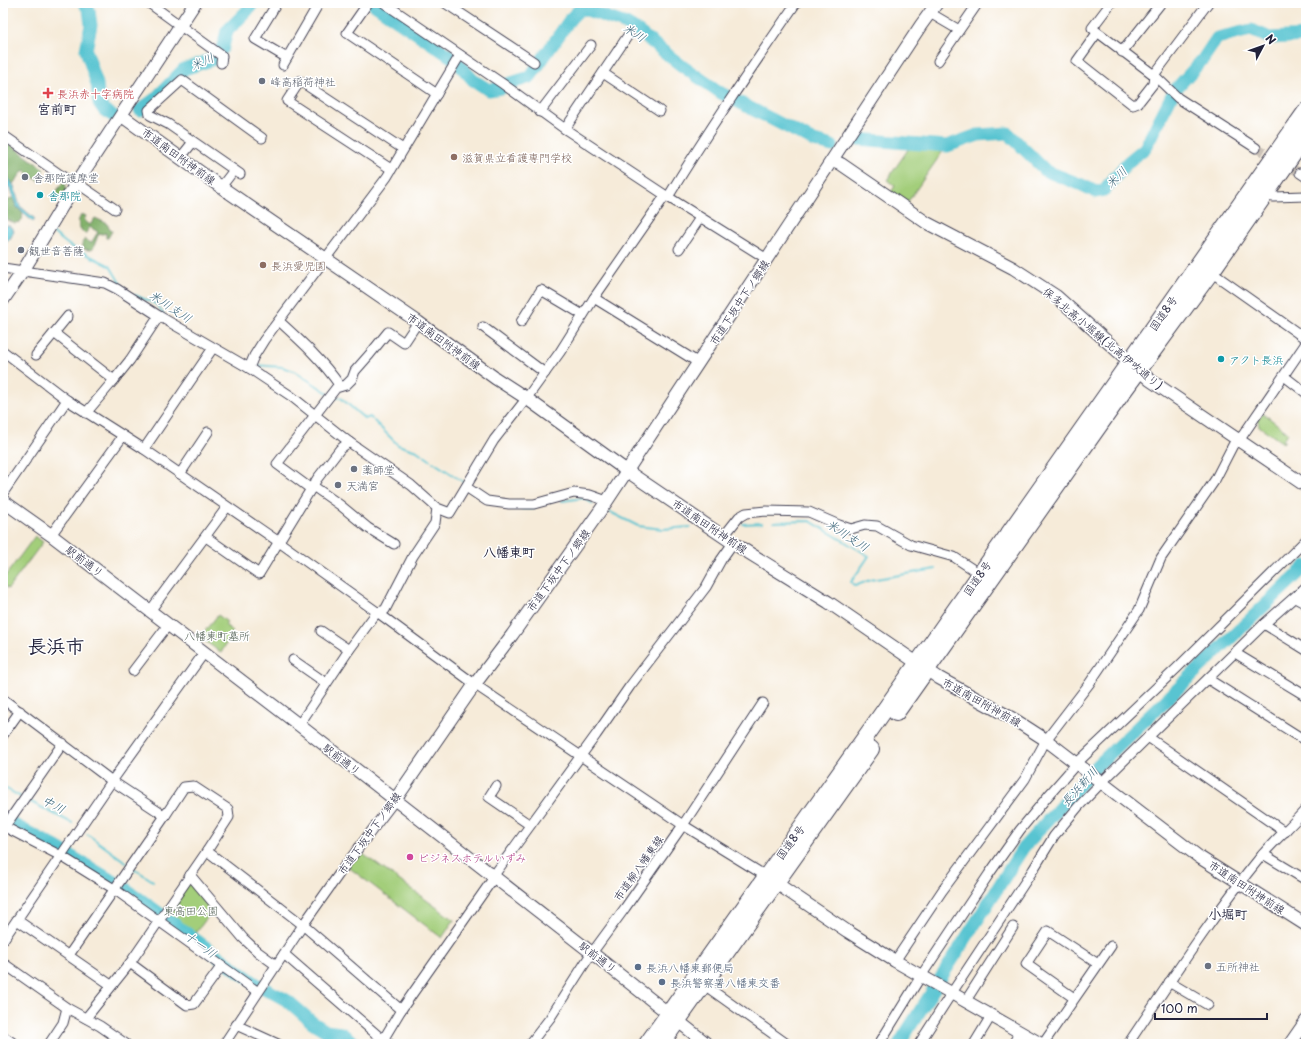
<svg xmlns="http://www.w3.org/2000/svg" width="1309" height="1047" font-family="'Playpen Sans','Klee One',sans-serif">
<rect width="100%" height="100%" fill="#fff"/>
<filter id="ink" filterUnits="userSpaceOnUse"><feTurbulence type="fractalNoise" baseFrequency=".025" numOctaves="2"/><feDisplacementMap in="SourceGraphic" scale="8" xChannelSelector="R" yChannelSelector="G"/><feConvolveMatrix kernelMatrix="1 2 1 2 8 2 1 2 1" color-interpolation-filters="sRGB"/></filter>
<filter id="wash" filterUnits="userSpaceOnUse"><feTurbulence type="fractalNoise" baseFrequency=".012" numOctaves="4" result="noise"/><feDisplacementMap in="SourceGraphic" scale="16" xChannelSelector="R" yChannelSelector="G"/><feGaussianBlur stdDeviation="0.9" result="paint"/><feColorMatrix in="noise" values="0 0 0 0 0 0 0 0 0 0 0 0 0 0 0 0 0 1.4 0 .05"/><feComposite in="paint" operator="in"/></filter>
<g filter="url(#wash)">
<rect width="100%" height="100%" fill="#f6ebd9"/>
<g fill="#a3ce7a" stroke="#62785a">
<polygon points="909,148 927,148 943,151 907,203 891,192 895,186 887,180"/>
<polygon points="1263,413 1288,433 1283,440 1285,441 1283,443 1259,426 1258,420"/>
<polygon points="35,536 43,542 8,589 3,585 3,579"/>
<polygon points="218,615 227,622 225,625 233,631 221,653 200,637"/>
<polygon points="360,852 454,920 442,938 347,866"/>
<polygon points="190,881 213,910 194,935 167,915"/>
</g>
<g fill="#82b16a" stroke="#526a52">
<polygon points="3,139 44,169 39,176 41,177 40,181 32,177 24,170 13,184 3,174"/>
<polygon points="63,182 66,184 65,188 67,189 62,198 58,196 55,200 52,198"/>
<polygon points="13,197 16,206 23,214 22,217 23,218 19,223 17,222 15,224 3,217 3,204"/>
<path d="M82,214L86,216L84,220L90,225L95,218L106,223L112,231L108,238H106V233L98,235L93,249L89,250L84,249L82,243L85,239L91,243L98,232L90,227L85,234C78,227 76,222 82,214Z"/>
</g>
<g fill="#58c4d1" stroke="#3d7386">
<polygon points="3,175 9,179 14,186 20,206 35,219 33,222 16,206 11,190 3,179"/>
<polygon points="5,225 10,226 14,231 10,239 4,242 3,228"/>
</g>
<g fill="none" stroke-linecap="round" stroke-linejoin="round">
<g stroke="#58c4d1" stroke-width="2">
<polyline points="52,232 70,246 110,266 123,288"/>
<polyline points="135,295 156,304 164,315"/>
<polyline points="253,365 282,367 294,371 328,393"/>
<polyline points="335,397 341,398 365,419 370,417 372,419"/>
<polyline points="374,421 398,445 417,451 430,460"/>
<polyline points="433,462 465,483"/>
<polyline points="562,501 584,498 593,504"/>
<polyline points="509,508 532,509 535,508"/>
<polyline points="610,512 638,526 663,529 690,527"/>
<polyline points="774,522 810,521 869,556 851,582 855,586 870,580 936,569"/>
<polyline points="743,524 762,523"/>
<polyline points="3,787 21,797"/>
<polyline points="27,800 72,823"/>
<polyline points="87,834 127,863"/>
<polyline points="133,868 153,881"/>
</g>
<g stroke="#58c4d1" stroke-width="13">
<polyline points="84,3 89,10 91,25 86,50 97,84 99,103 104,110 115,117"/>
<polyline points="372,3 453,58"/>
<polyline points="459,64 473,80 489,90 501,88 508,84 530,77 571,18 581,8 626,24 639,32 682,66 721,93 814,141 832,146"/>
<polyline points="140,110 155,99 184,69 214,59 223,47 227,31 246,12 253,3"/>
<polyline points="856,139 947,146 978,135 1008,133 1046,171 1082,185 1096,192 1104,190 1128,162 1145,148 1174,91 1203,59 1217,38 1251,30 1270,38 1306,36"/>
<polyline points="3,819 56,847 126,889 255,983 288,1001 312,1022 326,1031 341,1033 356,1044"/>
<polyline points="899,1044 1023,848 1097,766 1306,566"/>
</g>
</g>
</g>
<g filter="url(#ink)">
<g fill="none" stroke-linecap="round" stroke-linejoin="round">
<polyline stroke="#ccc3b9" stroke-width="9" stroke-dasharray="9 4.5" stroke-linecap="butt" points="1256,148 1300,173"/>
<defs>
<g id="street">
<polyline points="149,3 222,56 221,63"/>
<polyline points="277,3 255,39 287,58"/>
<polyline points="368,3 347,33 437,94"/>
<polyline points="384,3 503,84 565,129 668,197 767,259"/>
<polyline points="445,3 534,62"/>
<polyline points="1111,3 1092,28 1154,75 1178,98 1256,148"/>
<polyline points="930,13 959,30"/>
<polyline points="1097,33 1077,61 1133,105 1138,103 1153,84 1154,75 1208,3"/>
<polyline points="1122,52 1161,3"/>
<polyline points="938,61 978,3"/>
<polyline points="283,65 319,3"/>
<polyline points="603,73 660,111"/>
<polyline points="540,112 591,45"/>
<polyline points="565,129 629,34"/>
<polyline points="3,135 75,185"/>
<polyline points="181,157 193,142"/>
<polyline points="391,169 287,101 300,81 403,149"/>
<polyline points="1300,173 1306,177"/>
<polyline points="240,174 168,124 150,115 149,110 182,80 262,138"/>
<polyline points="77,183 115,209"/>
<polyline points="221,187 234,170"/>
<polyline points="1264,195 1273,197 1306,196"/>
<path d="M668,197C708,131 752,67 796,3"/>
<polyline points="679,249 700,218"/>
<polyline points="3,268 105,283 117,289 159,316 249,368 291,396 349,442 411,485 437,508 435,523 413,556 385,610 377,612"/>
<polyline points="1211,272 1306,339"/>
<polyline points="594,298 699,363"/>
<path d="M279,321C301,341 323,361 340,386"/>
<polyline points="521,322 541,290 583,315"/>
<polyline points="483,327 545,373"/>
<polyline points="54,333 114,380 86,413"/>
<polyline points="3,351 67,400 144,449 279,542 377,612 349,650 299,725"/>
<polyline points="36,355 68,316"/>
<polyline points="249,368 254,356 264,340 387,177 460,55"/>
<polyline points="1284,376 1306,393"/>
<polyline points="114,380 130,360 159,316"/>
<polyline points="144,449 213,348"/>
<polyline points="180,474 208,432"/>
<polyline points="313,486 340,505 368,528 394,544"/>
<polyline points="466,487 487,501 509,504 534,504 574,493 590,495 607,501"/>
<polyline points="311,489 277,464 336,388 346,385 352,379 355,371 370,354 388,332 404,343 418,322"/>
<polyline points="3,493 67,400"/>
<polyline points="437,508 450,513 494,440 523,403 560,352 594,298 665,196"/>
<polyline points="51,535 123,436"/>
<polyline points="724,536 739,517 746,513 766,511 809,512 839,525 851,529 865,525 877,526 911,545 954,557 980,574"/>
<polyline points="206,537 259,574 317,479 340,449 349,442"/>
<polyline points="1295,598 1306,604"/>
<polyline points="150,611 227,507"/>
<polyline points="377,612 480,688 683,825 769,878"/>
<polyline points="1264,624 1306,650"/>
<polyline points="321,631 349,650"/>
<polyline points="1235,653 1306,696"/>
<polyline points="293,660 326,683"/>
<polyline points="133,671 168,625"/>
<polyline points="1208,679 1306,741"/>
<polyline points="3,699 112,781 204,653"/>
<polyline points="3,735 20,711"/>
<polyline points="1148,737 1285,832"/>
<polyline points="496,786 489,797 530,825"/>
<polyline points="3,826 61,856 114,889 258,992"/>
<polyline points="3,829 63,743"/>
<polyline points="207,851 130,963 187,1005 194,1004 221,967"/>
<polyline points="1263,854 1306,880"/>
<polyline points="190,875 243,938 258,952 276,965"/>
<polyline points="17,920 111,985"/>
<polyline points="3,940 112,781 165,816 184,787 193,786 228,809 229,817 207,851 303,925 401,1010 383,1040 390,1044"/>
<polyline points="284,954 383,1040"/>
<polyline points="69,955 165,816"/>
<polyline points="895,961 942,891 1025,779 1046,740 1089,684 1139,610 1161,558 1215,480 1233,445 1243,435 1306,343"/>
<polyline points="3,963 67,1008 100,1026 126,1044"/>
<polyline points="1169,982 1208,1005"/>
<polyline points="703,984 787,1044"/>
<polyline points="1074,998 1026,964 1048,931 1098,964"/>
<polyline points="965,1002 1013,927"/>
<polyline points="401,1010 490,883 497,871 596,735 630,686 706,587 721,560 733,543"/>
<polyline points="86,1018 130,963"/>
<polyline points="236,1025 278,1044"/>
<polyline points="3,1036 15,1044"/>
<polyline points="49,1044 63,1023 67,1008"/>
<polyline points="224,1044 303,925 344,867 395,800"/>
<polyline points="530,1044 550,1018 589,957 625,908 683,825 763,703"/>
<polyline points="879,1044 921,976 989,874 1020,830 1048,796 1077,763 1177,668 1306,540"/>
<polyline points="919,1044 951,994 1033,870 1054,836 1078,807 1102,782 1264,624 1306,587"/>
<polyline points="974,1044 991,1016"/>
<polyline points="1013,1044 1020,1032"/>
<polyline points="1043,1044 1111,946"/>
<path d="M1128,1044C1171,980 1213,915 1262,855C1276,839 1292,825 1306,809"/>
</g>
<g id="secondary">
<polyline points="122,116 221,187 418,322 495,378 526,398 627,471 733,543 828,602 939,678 1015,720 1046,740 1199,857 1306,925"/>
<polyline points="833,160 841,164 927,223 1013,268 1056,296 1150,380 1306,486"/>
<polyline points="3,300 23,271 75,185 195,3"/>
<polyline points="3,501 51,535 299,725 592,953 707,1044"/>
<polyline points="395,800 475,684 512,635 607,501 921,25 937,3"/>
<polyline points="776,883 847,931 895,961 1041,1044"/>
<polyline points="1290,1044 1306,1021"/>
</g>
<g id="highway">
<polyline points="896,713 1125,389 1211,272 1306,136"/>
<polyline points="647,1044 874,725 1306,111"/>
<polyline points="661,1044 871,749"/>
</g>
</defs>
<use href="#street" stroke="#424053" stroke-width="11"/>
<use href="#secondary" stroke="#424053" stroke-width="14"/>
<use href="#highway" stroke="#424053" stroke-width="18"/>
<use href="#street" stroke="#fff" stroke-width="9"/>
<use href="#secondary" stroke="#fff" stroke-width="12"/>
<use href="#highway" stroke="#fff" stroke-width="16"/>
</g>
</g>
<g fill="#6b7280" stroke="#fff" stroke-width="1.5">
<circle cx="262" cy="81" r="4"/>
<circle cx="25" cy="177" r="4"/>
<circle cx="21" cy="250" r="4"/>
<circle cx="354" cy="469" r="4"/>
<circle cx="338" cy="485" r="4"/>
<circle cx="1208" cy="966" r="4"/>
</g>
<path fill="#e0444e" stroke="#fff" stroke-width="1.5" d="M46 87h4v4h4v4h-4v4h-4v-4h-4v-4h4z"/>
<g fill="#8d6e63" stroke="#fff" stroke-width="1.5">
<circle cx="454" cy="157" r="4"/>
<circle cx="263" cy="265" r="4"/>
</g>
<g fill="#0f9aa8" stroke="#fff" stroke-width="1.5">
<circle cx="40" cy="195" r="4"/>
<circle cx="1221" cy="359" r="4"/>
</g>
<circle fill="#d1479c" stroke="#fff" stroke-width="1.5" cx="410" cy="857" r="4"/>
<g fill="#5c6f8a" stroke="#fff" stroke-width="1.5">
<circle cx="638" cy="967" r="4"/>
<circle cx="662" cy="982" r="4"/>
</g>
<g text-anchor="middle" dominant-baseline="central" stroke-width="3" stroke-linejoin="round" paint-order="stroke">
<g font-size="11" fill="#5b616d" stroke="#fff" text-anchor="start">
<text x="270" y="81">峰高稲荷神社</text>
<text x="33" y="177">舎那院護摩堂</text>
<text x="29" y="250">観世音菩薩</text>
<text x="362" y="469">薬師堂</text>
<text x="346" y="485">天満宮</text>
<text x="1216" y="966">五所神社</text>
</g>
<g font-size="11" fill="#be3a42" stroke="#fff" text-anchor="start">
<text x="57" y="93">長浜赤十字病院</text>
</g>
<g font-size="11" fill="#22223b" stroke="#fff">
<text transform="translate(179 156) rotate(36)">市道南田附神前線</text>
<text transform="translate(739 302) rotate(-57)">市道下坂中下ノ郷線</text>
<text transform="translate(1163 313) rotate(-55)">国道8号</text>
<text transform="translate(1103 338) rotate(40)">保多北高小堀線(北高伊吹通り)</text>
<text transform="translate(444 341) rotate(36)">市道南田附神前線</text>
<text transform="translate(710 526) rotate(34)">市道南田附神前線</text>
<text transform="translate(85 561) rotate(37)">駅前通り</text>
<text transform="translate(558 570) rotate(-54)">市道下坂中下ノ郷線</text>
<text transform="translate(977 578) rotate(-55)">国道8号</text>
<text transform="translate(982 702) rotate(29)">市道南田附神前線</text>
<text transform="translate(342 759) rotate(38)">駅前通り</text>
<text transform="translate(369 833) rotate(-54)">市道下坂中下ノ郷線</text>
<text transform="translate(790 842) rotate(-54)">国道8号</text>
<text transform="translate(638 868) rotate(-55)">市道柳八幡東線</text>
<text transform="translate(1247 887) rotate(33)">市道南田附神前線</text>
<text transform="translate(598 957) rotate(38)">駅前通り</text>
</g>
<g font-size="11" fill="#785e54" stroke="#fff" text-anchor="start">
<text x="462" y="157">滋賀県立看護専門学校</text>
<text x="271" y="265">長浜愛児園</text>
</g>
<g font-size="11" fill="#0d838f" stroke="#fff" text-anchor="start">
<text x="48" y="195">舎那院</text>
<text x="1229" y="359">アクト長浜</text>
</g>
<g font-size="11" fill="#4f5e51" stroke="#fff">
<text x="217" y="635">八幡東町墓所</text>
<text x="191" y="910">東高田公園</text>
</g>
<g font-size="11" fill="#b23c85" stroke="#fff" text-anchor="start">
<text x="418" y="857">ビジネスホテルいずみ</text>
</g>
<g font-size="11" fill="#4e5e75" stroke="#fff" text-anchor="start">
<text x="646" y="967">長浜八幡東郵便局</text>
<text x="670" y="982">長浜警察署八幡東交番</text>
</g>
<g font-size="12" font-style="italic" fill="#386377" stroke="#fff">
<text transform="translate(635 32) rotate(33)">米川</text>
<text transform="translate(202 61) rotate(-24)">米川</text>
<text transform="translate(1116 177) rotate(-45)">米川</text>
<text transform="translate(171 306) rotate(34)">米川支川</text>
<text transform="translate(848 535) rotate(33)">米川支川</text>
<text transform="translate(1079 786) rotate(-48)">長浜新川</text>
<text transform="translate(54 804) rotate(28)">中川</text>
<text transform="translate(201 944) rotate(36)">十一川</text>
</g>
<g font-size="13" font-weight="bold" fill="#22223b" stroke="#fff">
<text x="57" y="108">宮前町</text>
<text x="509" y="551">八幡東町</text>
<text x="1228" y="913">小堀町</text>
</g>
<g font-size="19" font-weight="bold" fill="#22223b" stroke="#fff">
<text x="56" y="645">長浜市</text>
</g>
</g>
<rect width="1309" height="1047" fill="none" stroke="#fff" stroke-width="16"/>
<g transform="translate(1263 46) rotate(49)" stroke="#ffffff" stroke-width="3" paint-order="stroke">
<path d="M0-3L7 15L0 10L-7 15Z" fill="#22223b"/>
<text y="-6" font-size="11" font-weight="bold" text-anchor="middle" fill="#22223b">N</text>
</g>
<path d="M1155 1013v6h112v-6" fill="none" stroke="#22223b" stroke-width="2"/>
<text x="1161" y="1013" font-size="12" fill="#22223b" stroke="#ffffff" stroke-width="3" paint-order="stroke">100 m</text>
</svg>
